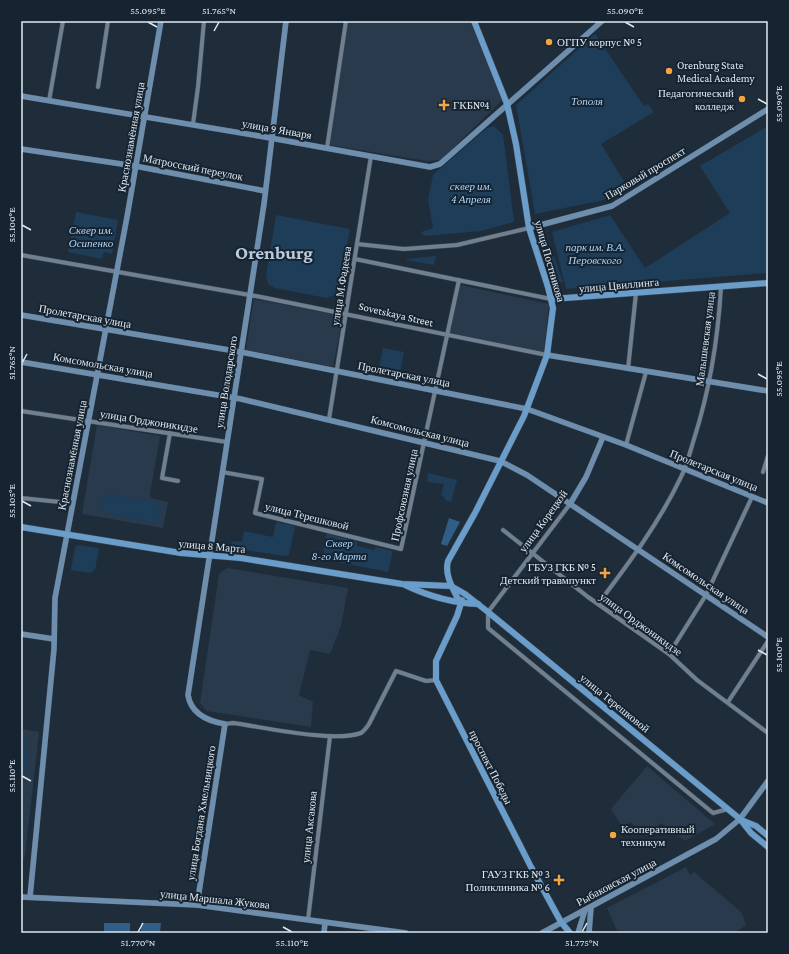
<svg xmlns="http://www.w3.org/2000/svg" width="789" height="954" font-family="'Crimson Pro',serif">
<rect width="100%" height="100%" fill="#1f2d3b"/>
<g fill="#283a4c">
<polygon points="348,21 470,21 502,100 441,160 427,161 329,145"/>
<polygon points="460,285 549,304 544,352 450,333"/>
<polygon points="254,299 343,316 333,367 246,350"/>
<polygon points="97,425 160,436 150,494 151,498 168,502 163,528 82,514"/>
<polygon points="227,568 348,588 341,626 330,654 310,650 299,695 313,702 311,727 207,711 200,703 219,574"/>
<polygon points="21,729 39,732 25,856 21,864"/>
<polygon points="647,766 670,786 715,824 685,841 661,823 647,836 630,822 623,828 611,809"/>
<polygon points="686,867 690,875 694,872 742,913 746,925 735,933 618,933 607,908"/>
</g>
<g fill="#1d3d59">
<polygon points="595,34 644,106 648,104 654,112 601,144 626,185 604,200 535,214 516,105"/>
<polygon points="494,126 503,135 514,222 481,231 424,236 421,232 433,228 428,199 433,175 487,128"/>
<polygon points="768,126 768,273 566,289 552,232 610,215 645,268 730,213 700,166"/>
<polygon points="76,212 118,220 112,254 104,252 102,259 68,252"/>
<polygon points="276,215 350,229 339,288 335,295 326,298 275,288 268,284 266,276"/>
<polygon points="552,251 563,282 556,282 545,252"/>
<polygon points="436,256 434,265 406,260 407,259"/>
<polygon points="383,348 404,352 400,372 406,375 374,368 379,368"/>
<polygon points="428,473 457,480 451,502 445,500 445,498 441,495 444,484 427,482"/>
<polygon points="110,495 154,502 161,508 162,515 156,522 151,522 106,513 101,507 102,499"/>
<polygon points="276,522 295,526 289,555 284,556 231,548 232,541 242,542 244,531 273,537"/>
<polygon points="327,533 357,542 357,546 374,550 376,547 393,551 388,572 322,559 324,547 326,546 328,539 325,538"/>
<polygon points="79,545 99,548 95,570 90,573 71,570 75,547"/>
<polygon points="21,736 26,736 28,771 21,772"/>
</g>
<g fill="#305e87">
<polygon points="449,518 460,522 447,546 441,544"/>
<rect x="104" y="923" width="26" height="10"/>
<polygon points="141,923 161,923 160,933 141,933"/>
</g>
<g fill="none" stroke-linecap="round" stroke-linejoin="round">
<defs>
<g id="street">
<polyline points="98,87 108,21"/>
<polyline points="49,101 63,21"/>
<polyline points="193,124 198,87 204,21"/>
<polyline points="327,148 346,21"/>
<polyline points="357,244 404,249 457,245 529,228"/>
<polyline points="21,255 261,297 547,355"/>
<polyline points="355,259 551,299"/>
<polyline points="628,369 636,293"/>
<polyline points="21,411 227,442"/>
<polyline points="329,419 371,156"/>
<polyline points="170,433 162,478 178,481"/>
<polyline points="626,445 646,372"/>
<polyline points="222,472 262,479 255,513 401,549 459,280"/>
<polyline points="763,472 768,456"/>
<polyline points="21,498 60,502"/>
<polyline points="570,504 488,612 488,628 713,813 728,809"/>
<polyline points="503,530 588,597 669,654 697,680 768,733"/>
<path d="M598,604C629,563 659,523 681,477C687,465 690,452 694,439C710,389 718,339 721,287"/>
<polyline points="669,654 706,595 752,497"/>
<polyline points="728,702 768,641"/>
<path d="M225,724L233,723C263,727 334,743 361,733C364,731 367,727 369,724L396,671L426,681L436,680"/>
<polyline points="308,920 330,736"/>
</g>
<g id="secondary">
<polyline points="21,96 265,137 430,167 440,164 602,21"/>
<polyline points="21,149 135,166 265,191"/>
<polyline points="529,228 612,206 768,109"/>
<polyline points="21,315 241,352 527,409 626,445 768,503"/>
<polyline points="547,355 768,391"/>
<polyline points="21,362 241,399 500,461 527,475 768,637"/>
<polyline points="570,504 586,477 603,437"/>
<polyline points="21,634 54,639"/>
<polyline points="21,897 197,905 406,933"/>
<polyline points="30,897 54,649 55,598 127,217 161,21"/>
<path d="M197,905L225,724C207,721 191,714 188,695L264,204L286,21"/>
<polyline points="324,933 325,923"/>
<polyline points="542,933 716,839 740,819 768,781"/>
<polyline points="578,933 585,910"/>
<polyline points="589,933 591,907"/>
</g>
<g id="primary">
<polyline points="552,299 768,283"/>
<polyline points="21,527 181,553 241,558 402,584 451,586 465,594 488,612 740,819 751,833 768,847"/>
<path d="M405,585C428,596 453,603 478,604"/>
<polyline points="462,600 457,616 436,661 436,680 531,867 561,922 570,933"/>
<path d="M460,603C454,590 444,576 448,561L475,513L524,416L547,355L553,308L548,287L529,228L516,144L507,104L474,21"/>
<polyline points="741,820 756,826 768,836"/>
</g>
</defs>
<use href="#street" stroke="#3c4854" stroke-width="5"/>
<use href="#secondary" stroke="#3c4854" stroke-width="6"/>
<use href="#primary" stroke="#3c4854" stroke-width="7"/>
<use href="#street" stroke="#708090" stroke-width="4"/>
<use href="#secondary" stroke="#6e8ead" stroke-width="5.5"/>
<use href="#primary" stroke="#6b9dca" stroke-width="6"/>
</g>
<path fill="none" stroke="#dfe8f1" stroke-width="1.5" d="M148,22L157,27M625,22L634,27M214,31L219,22M758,99L767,104M22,225L31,230M22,363L27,354M758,374L767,379M22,501L31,506M758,650L767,655M22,776L31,781M283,927L292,932M138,932L143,923M582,932L587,923"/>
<g fill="#f4a443" stroke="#162431" stroke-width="1.5">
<circle cx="549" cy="42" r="4"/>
<circle cx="669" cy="71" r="4"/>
<circle cx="742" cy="99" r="4"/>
<path d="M442 99h4v4h4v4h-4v4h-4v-4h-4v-4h4z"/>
<path d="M603 567h4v4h4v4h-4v4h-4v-4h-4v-4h4z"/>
<circle cx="613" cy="835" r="4"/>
<path d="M557 874h4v4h4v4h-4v4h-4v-4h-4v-4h4z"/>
</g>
<g text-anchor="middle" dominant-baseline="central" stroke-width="4" stroke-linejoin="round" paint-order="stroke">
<g font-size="11" fill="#dfe8f1" stroke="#162431" text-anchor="start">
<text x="557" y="42">ОГПУ корпус № 5</text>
<text x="677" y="65">Orenburg State<tspan x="677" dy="13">Medical Academy</tspan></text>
<text x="734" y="93" text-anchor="end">Педагогический<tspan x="734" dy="13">колледж</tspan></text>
<text x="453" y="105">ГКБ№4</text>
<text x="596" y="567" text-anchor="end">ГБУЗ ГКБ № 5<tspan x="596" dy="13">Детский травмпункт</tspan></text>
<text x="621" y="829">Кооперативный<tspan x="621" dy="13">техникум</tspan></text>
<text x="550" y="874" text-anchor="end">ГАУЗ ГКБ № 3<tspan x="550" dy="13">Поликлиника № 6</tspan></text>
</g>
<g font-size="11" font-style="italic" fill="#acd4fa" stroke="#162431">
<text x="587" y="101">Тополя</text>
<text x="471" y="186">сквер им.<tspan x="471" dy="13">4 Апреля</tspan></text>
<text x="91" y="230">Сквер им.<tspan x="91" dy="13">Осипенко</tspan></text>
<text x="595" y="247">парк им. В.А.<tspan x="595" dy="13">Перовского</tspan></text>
<text x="339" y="543">Сквер<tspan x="339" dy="13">8-го Марта</tspan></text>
</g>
<g font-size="11" fill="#dfe8f1" stroke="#162431">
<text transform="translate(277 129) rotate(10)">улица 9 Января</text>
<text transform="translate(131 137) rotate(-80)">Краснознамённая улица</text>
<text transform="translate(193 167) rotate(11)">Матросский переулок</text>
<text transform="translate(645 173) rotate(-31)">Парковый проспект</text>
<text transform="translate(550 261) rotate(74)">улица Постникова</text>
<text transform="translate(619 285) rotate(-5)">улица Цвиллинга</text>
<text transform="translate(341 286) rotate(-81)">улица М.Фадеева</text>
<text transform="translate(396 314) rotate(13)">Sovetskaya Street</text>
<text transform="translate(85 316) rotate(10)">Пролетарская улица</text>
<text transform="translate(705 339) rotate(-83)">Малышевская улица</text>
<text transform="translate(103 365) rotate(10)">Комсомольская улица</text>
<text transform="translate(404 374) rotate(11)">Пролетарская улица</text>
<text transform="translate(226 382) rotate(-81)">улица Володарского</text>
<text transform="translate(149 421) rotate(9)">улица Орджоникидзе</text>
<text transform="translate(420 431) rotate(14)">Комсомольская улица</text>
<text transform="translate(72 455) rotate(-79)">Краснознамённая улица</text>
<text transform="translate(714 470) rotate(22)">Пролетарская улица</text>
<text transform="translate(404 495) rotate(-78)">Профсоюзная улица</text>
<text transform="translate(307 516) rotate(14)">улица Терешковой</text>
<text transform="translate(543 521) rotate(-54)">улица Корецкой</text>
<text transform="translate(212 546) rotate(5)">улица 8 Марта</text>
<text transform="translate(706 583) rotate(34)">Комсомольская улица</text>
<text transform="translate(641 624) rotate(36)">улица Орджоникидзе</text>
<text transform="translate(615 703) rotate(39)">улица Терешковой</text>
<text transform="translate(491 767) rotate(63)">проспект Победы</text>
<text transform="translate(201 813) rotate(-81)">улица Богдана Хмельницкого</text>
<text transform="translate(309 827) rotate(-84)">улица Аксакова</text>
<text transform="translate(616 882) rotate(-28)">Рыбаковская улица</text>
<text transform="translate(215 899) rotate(6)">улица Маршала Жукова</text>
</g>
<g font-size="19" font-weight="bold" fill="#b9cbdd" stroke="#162431">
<text x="274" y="252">Orenburg</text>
</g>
</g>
<rect width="789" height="954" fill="none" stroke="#162431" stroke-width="44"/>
<rect x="22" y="22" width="745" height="910" fill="none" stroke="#dfe8f1" stroke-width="1.5"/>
<g font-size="10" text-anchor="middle" fill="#dfe8f1">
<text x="148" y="14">55.095°E</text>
<text x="219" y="14">51.765°N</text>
<text x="625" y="14">55.090°E</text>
<text transform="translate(778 104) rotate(-90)" y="4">55.090°E</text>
<text transform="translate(11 225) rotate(-90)" y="4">55.100°E</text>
<text transform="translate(11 363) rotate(-90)" y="4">51.765°N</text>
<text transform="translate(778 379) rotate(-90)" y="4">55.095°E</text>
<text transform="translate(11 501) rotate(-90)" y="4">55.105°E</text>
<text transform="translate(778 655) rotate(-90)" y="4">55.100°E</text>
<text transform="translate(11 776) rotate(-90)" y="4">55.110°E</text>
<text x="138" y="946">51.770°N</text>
<text x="292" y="946">55.110°E</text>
<text x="582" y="946">51.775°N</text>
</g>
</svg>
